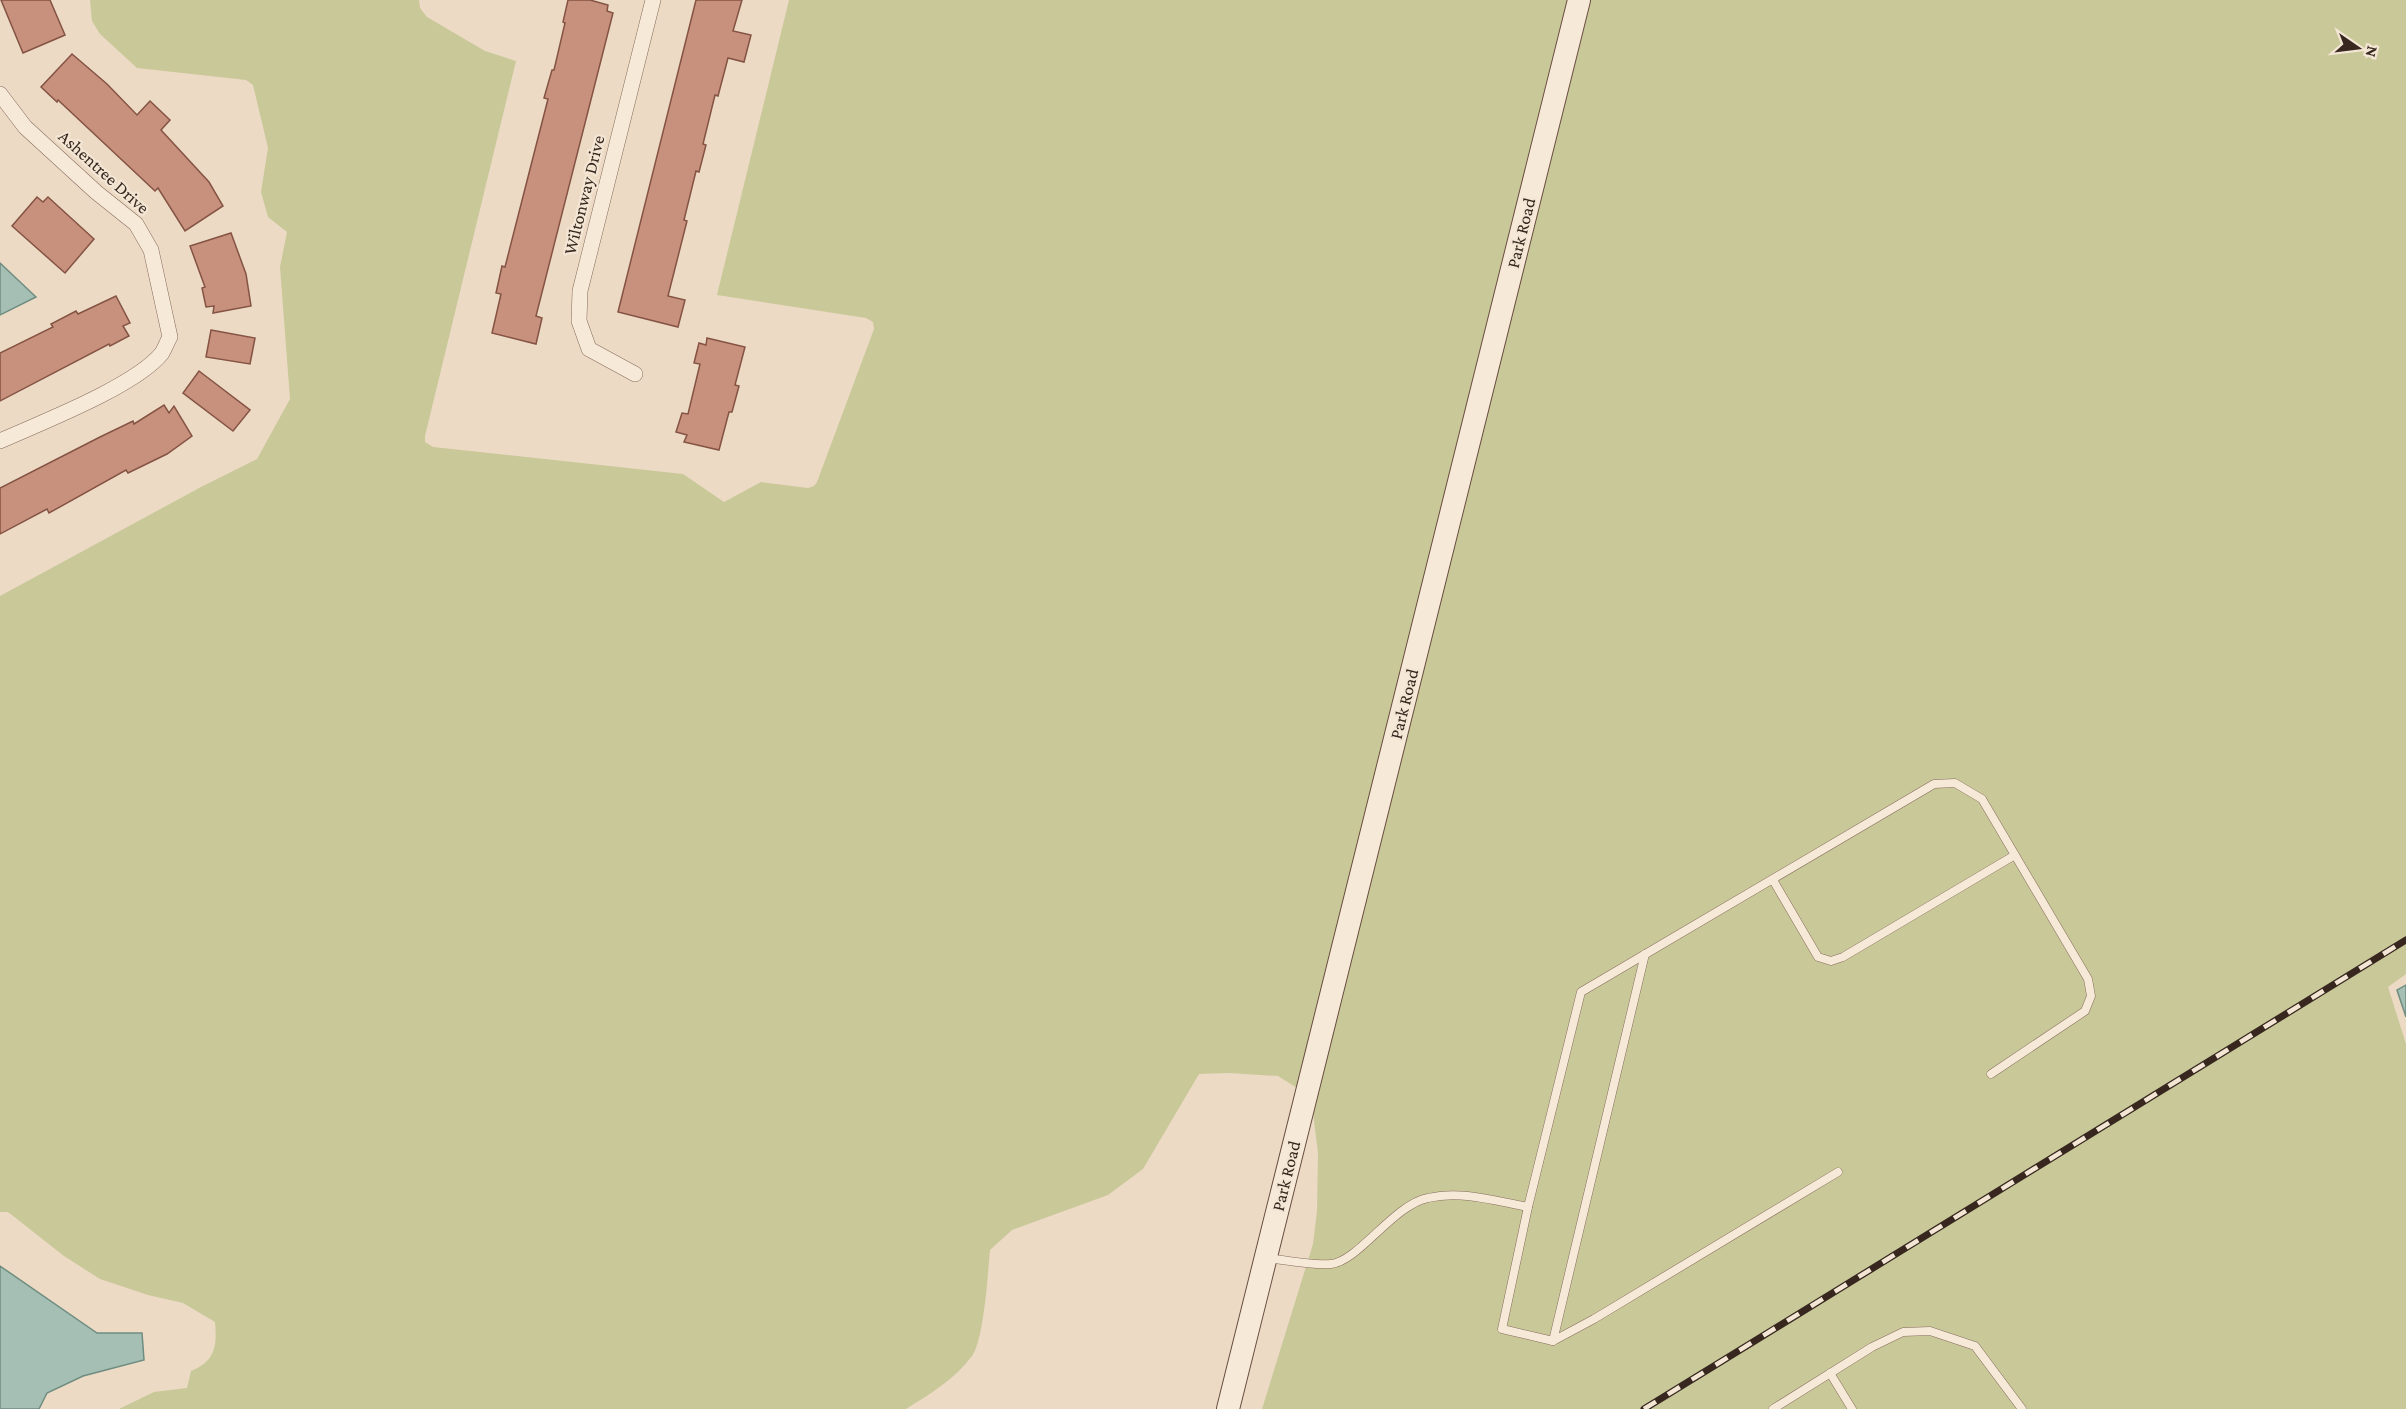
<svg xmlns="http://www.w3.org/2000/svg" width="2406" height="1409" font-family="'Crimson Pro',serif">
<rect width="100%" height="100%" fill="#ecdac5"/>
<g fill="#c9c899">
<path d="M90,0H419L420,8L427,17L485,51L516,61L425,436V442L433,447L683,474L724,502L761,482L808,488L814,486L817,482L874,329L873,322L866,318L717,295L789,0H1568L1297,1088L1278,1076L1229,1073L1199,1074L1143,1169L1108,1195L1012,1230L990,1250C988,1272 984,1340 972,1356C955,1379 930,1394 906,1409H119L154,1392L187,1388L191,1371C216,1361 217,1345 215,1322L183,1303L148,1295L100,1279L64,1256L8,1212H0V596L201,487L257,459L290,399L280,267L287,232L268,217L261,192L268,148L253,85L246,80L137,68L100,34L92,21Z"/>
<polygon points="1591,0 2406,0 2406,974 2388,987 2406,1044 2406,1409 1262,1409 1313,1244 1317,1211 1318,1153 1313,1113"/>
</g>
<g fill="#a6bfb4" stroke="#6e8d80" stroke-width="1.5">
<polygon points="0,263 36,297 0,315"/>
<polygon points="2406,985 2406,1017 2397,990"/>
<polygon points="0,1266 97,1333 142,1333 144,1360 83,1376 47,1393 39,1409 0,1409"/>
</g>
<g fill="#c8917d" stroke="#845343" stroke-width="1.5">
<polygon points="1,0 50,0 65,35 23,53"/>
<polygon points="568,0 590,0 608,5 607,11 613,13 536,316 542,318 536,344 492,333 501,294 496,293 502,266 505,267 528,177 548,99 544,98 552,70 554,70 565,23 563,22"/>
<polygon points="696,0 742,0 733,31 751,35 744,62 728,58 718,96 715,95 703,144 706,145 699,172 696,171 684,220 687,221 668,296 685,300 678,327 618,312"/>
<polygon points="72,54 107,84 137,115 150,101 170,120 161,130 209,182 223,206 185,231 158,188 155,191 58,100 57,102 41,87"/>
<polygon points="37,197 43,202 48,197 94,239 65,273 12,226"/>
<polygon points="231,233 246,274 251,306 213,313 214,306 206,307 202,288 205,287 190,246"/>
<polygon points="116,296 130,323 123,326 129,336 110,346 109,344 0,401 0,353 53,327 51,324 76,311 78,314"/>
<polygon points="211,330 255,338 250,364 206,357"/>
<polygon points="707,338 745,347 735,385 739,386 732,412 729,412 719,450 684,442 687,435 676,432 682,413 688,414 700,364 694,363 699,343 706,345"/>
<polygon points="199,371 250,410 233,431 183,393"/>
<polygon points="164,405 169,413 174,406 192,436 167,454 128,473 126,470 49,513 47,509 0,534 0,488 100,437 133,421 134,424"/>
</g>
<g fill="none" stroke-linecap="round" stroke-linejoin="round">
<defs>
<g id="lane">
<polyline points="1773,880 1818,957 1831,961 1843,957 2015,855"/>
<polyline points="1528,1207 1502,1329 1553,1341 1645,954"/>
<path d="M1267,1258C1285,1260 1314,1266 1331,1264C1359,1261 1393,1205 1428,1198C1461,1190 1495,1201 1528,1207L1581,992L1934,784L1955,783L1982,799L2088,979L2091,996L2085,1011L1991,1074"/>
<polyline points="1553,1341 1594,1319 1838,1172"/>
<polyline points="1830,1373 1852,1409"/>
<polyline points="1773,1409 1872,1347 1903,1332 1930,1331 1975,1346 2022,1409"/>
</g>
<g id="street">
<path d="M0,94L25,127L96,192L136,224L151,250L170,337C167,342 165,348 162,353C136,386 40,423 0,441"/>
<polyline points="635,374 589,349 579,321 580,291 653,0"/>
</g>
<polyline id="secondary" points="1228,1409 1579,0"/>
</defs>
<use href="#lane" stroke="#866c5c" stroke-width="9"/>
<use href="#street" stroke="#866c5c" stroke-width="16"/>
<use href="#secondary" stroke="#684d3f" stroke-width="24"/>
<use href="#lane" stroke="#f7e9d8" stroke-width="8"/>
<use href="#street" stroke="#f7e9d8" stroke-width="15"/>
<use href="#secondary" stroke="#f7e9d8" stroke-width="22"/>
<defs>
<polyline id="rail" points="1644,1409 2406,940"/>
</defs>
<use href="#rail" stroke="#37271f" stroke-width="7"/>
<use href="#rail" stroke="#f4e6d4" stroke-width="4.5" stroke-dasharray="14" stroke-linecap="butt"/>
</g>
<g text-anchor="middle" dominant-baseline="central" stroke-width="4.5" stroke-linejoin="round" paint-order="stroke">
<g font-size="18" fill="#37271f" stroke="#f4e6d4">
<text transform="translate(104 172) rotate(42)">Ashentree Drive</text>
<text transform="translate(584 195) rotate(-76)">Wiltonway Drive</text>
<text transform="translate(1521 233) rotate(-76)">Park Road</text>
<text transform="translate(1404 704) rotate(-76)">Park Road</text>
<text transform="translate(1286 1176) rotate(-76)">Park Road</text>
</g>
</g>
<g transform="translate(2358 48) rotate(104)" stroke="#f4e6d4" stroke-width="4.5" paint-order="stroke">
<path d="M0-4.5L10 22L0 15L-10 22Z" fill="#37271f"/>
<text y="-9" font-size="16" font-weight="bold" text-anchor="middle" fill="#37271f">N</text>
</g>
</svg>
